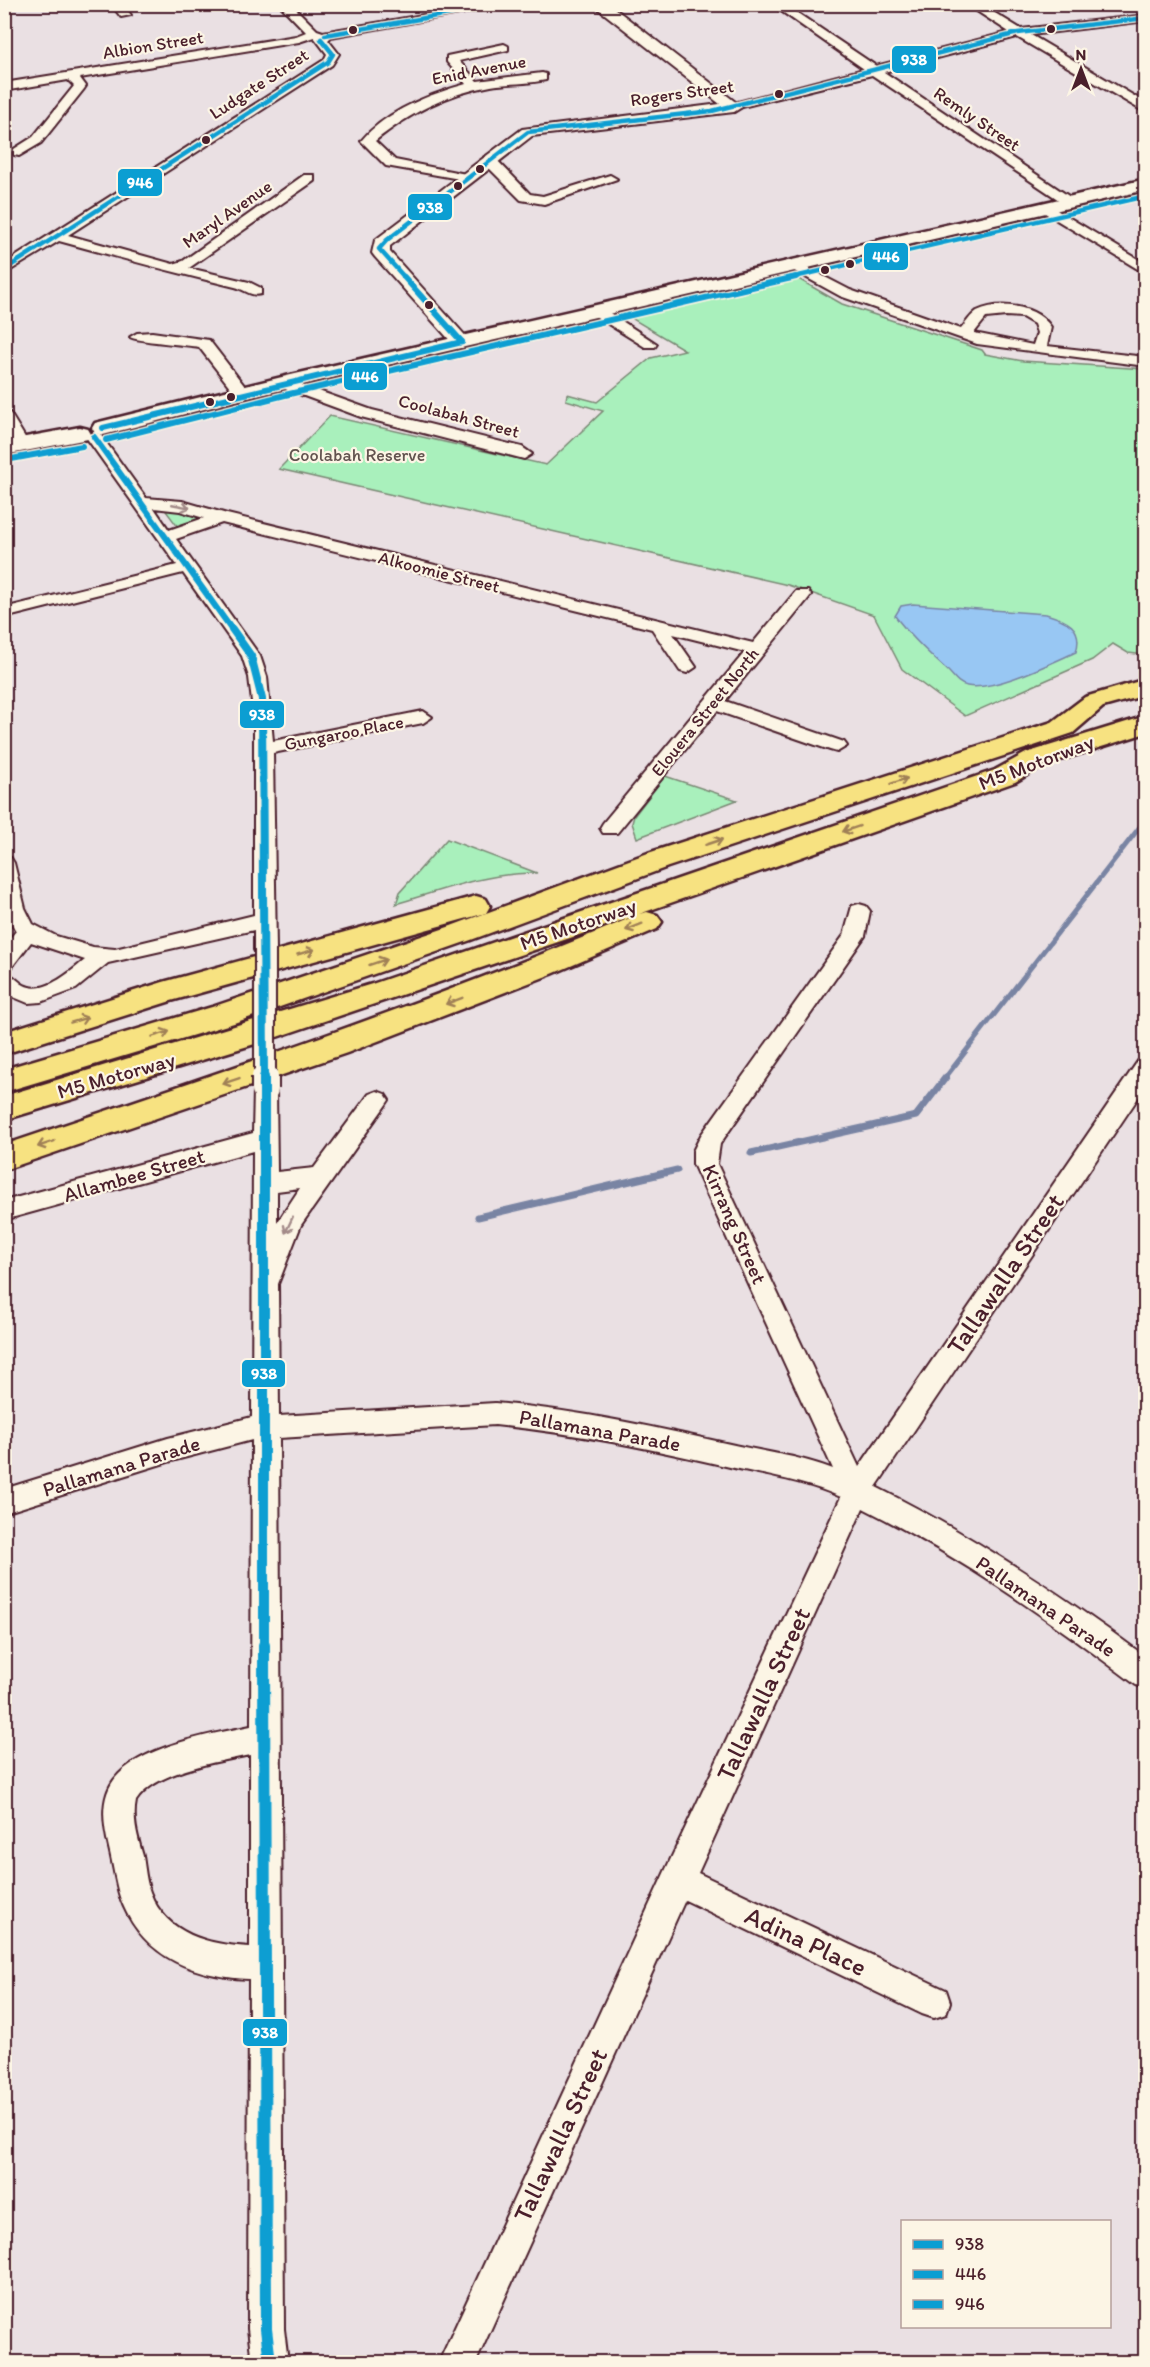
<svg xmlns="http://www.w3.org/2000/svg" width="1150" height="2367" font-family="Itim,sans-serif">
<rect width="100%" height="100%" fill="#eae0e3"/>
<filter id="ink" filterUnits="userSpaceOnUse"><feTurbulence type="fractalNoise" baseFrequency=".0167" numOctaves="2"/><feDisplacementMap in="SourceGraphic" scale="12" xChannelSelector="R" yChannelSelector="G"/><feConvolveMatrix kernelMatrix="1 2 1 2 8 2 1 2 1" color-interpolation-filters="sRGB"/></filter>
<g filter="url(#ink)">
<g fill="#a9f0bc" stroke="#7a8874" stroke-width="1.5">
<polygon points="787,277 795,277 842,304 982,350 985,354 1023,361 1145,369 1145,655 1128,653 1113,644 1092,660 965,716 902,669 874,615 788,585 279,469 330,416 546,465 603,411 566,400 567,394 597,402 651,358 685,350 631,318 632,314"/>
<polygon points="173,509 204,515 204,520 178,527 166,511"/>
<polygon points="665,776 737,800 637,838 632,823 634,816"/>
<path d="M447,839L537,873C489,872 441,890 396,904L400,892Z"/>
</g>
<path fill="#98c7f3" stroke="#7984a3" stroke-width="1.5" d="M913,604L1046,614C1066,620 1084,627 1076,652C1051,663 993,692 967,686C957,684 953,675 946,669C927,652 910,636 895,616L901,606Z"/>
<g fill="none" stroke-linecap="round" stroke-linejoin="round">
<polyline stroke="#7984a3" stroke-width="5" points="945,1078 1146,819"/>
<g stroke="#7984a3" stroke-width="7">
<polyline points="751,1153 916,1116 946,1077"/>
<polyline points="478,1217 677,1170"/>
</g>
<defs>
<g id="minor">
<polygon points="111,4 122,4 131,15 121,17"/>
<path d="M279,4H291L317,30L323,32L487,4H515L331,37L328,40L339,54L332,65L68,235L173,264L183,261L304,175H314V181L189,268L249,282L261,288V294C251,297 244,289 235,287C176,273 117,257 59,241L4,274V264L324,60L327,54L314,37L299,42L80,78L86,86L84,89L41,143L19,156L14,155V149L33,137L74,86L68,80L4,91V83L296,36L306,32Z"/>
<polygon points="771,4 784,4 876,66 1009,32 966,4 980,4 1021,29 1146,15 1146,21 1031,35 1146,103 1146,113 1017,37 884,72 1073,199 1075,202 1068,206 872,75 730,110 730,104 864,69"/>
<path d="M504,44L508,46V50L459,61L477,81L542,73L546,74V80C528,84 509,83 491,86C446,94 410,113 375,141L395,160L471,175V181L386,166L361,141C386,111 430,94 466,84L447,62V56Z"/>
<polygon points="489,156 494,157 530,194 543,196 610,175 617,179 544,204 521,200 484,163 484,157"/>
<polygon points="1045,203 1146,264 1146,274 1040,210 1040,204"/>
<path d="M794,261L850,290L961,329C966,323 971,315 977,311C1001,300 1037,306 1051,327L1047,346L1146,357V366L977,344L840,296L789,268V262ZM1006,316L1022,317L1034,324L1037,333L1033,345L974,333L986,318Z"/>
<polygon points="597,307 602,308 657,344 655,347 645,347 592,314 590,311"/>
<path d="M152,332L209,340L250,393L247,396H237L199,347C188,345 134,341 130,337L137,333Z"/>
<polygon points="282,378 372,410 522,447 532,454 524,459 361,417 277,386 274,383"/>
<path d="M4,411L10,413L29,444L27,447H15C7,434 4,427 4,411Z"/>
<path d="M94,432L100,434L146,498L182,501L227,514L753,643L796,591H808L811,595L808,599L725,701L844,742L847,746L837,752L830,750L717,711L617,833H603L600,828L603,823L745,652L673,634L696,667L687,673L680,671L652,629L222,523L176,539L260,656L267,677L273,741L423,711L432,717L423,723L273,753L276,950L273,955L265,957L257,955L254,950V930L108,963L76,989L41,1002L28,1003L4,993V972C13,974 17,981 24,985C44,996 71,971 85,960L31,942L12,967L4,969V946L16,931L4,910V856L11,858L14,863L25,908L33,924L56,936L93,947L115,949L254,915V719L249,677L242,656L183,573L4,618V608L177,565L86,437ZM154,508L180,511L204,518L169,530Z"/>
<path d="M859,904L866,906L870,911L865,936L720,1144L717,1164L859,1467L1138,1061L1146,1059V1086L876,1487C972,1535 1060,1593 1146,1657V1689L1136,1685C1049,1619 961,1557 863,1508L698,1873L946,1990L950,2002L946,2014L934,2018L922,2014L685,1900L476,2362H439L666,1869L841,1497C805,1481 769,1476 730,1467C652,1449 575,1433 495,1425L279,1438L284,2329L288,2362H252L248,2329L249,1979C191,1976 141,1956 120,1897C115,1881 113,1864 109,1848C103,1823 99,1794 119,1774C147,1745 212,1734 251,1726L252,1440L168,1462L4,1513V1489L168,1438L252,1417L253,1151L4,1220V1201L253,1133L254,1089L257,1083L265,1081L273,1083L276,1089L277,1172L314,1168L369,1094L377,1091L385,1094L389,1100L385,1106L301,1225L278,1284L279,1416L495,1403C578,1410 658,1428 739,1446C771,1453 802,1457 833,1469L693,1164V1151L701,1135L844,935L852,906ZM300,1188L277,1223V1191ZM250,1755V1947C210,1945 166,1935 150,1892C146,1881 145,1868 143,1856C138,1838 132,1820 136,1801C155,1771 217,1762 250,1755Z"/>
</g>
<polygon id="tertiary" points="592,4 609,4 742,107 734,112 532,136 390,246 390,252 471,342 462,348 455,346 375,257 372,253 375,240 522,129 720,104"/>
<g id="secondary">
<polygon points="1146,179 1146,190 283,389 103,435 95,433 92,428 95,423 282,377"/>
<polygon points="80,427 88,429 91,434 88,439 4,455 4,441"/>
</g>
<g id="motorway">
<polygon points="1146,679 1146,695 1103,707 1073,733 668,867 471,940 234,1023 4,1092 4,1069 212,1007 451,926 648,853 1052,722 1085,697"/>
<path d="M1146,716V733L1044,765L1015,782L639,914L647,912L657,915L662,922L657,929L552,974L347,1053L4,1170V1145C217,1074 428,1003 635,916L268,1040L4,1120V1096L372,984L995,770L1026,753Z"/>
<polygon points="476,896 486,899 490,906 486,913 171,1001 4,1054 4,1032 163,982"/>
</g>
</defs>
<use href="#minor" stroke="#4a1f2b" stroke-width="4"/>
<use href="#tertiary" stroke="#4a1f2b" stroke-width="4"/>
<use href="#secondary" stroke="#4a1f2b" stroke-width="5"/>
<use href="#motorway" stroke="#4a1f2b" stroke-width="5"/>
<use href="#minor" fill="#fcf5e5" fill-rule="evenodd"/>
<use href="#tertiary" fill="#fcf5e5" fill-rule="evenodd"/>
<use href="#secondary" fill="#fcf5e5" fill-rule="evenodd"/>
<use href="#motorway" fill="#f7e281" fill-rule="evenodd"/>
<defs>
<polyline id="minor-bridge-far1" points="265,950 265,1078"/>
<polyline id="minor-bridge" points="265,1077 265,1089"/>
</defs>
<use href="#minor-bridge-far1" stroke="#4a1f2b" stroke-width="24" stroke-linecap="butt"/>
<use href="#minor-bridge" stroke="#4a1f2b" stroke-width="30" stroke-linecap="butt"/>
<use href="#minor-bridge-far1" stroke="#fcf5e5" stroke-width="20"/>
<use href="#minor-bridge" stroke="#fcf5e5" stroke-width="26"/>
<defs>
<polyline id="bus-1-far4" points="405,278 379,249 387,240 528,132 712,111 1018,33 1146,18"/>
<g id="bus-1-far3">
<polyline points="404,277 462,342"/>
<polyline points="103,428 462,342"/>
<polyline points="94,437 233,631"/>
</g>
<polyline id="bus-1-far2" points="232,629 251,656 262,699 264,1078"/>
<polyline id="bus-1-far1" points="264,1646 264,1077"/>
<polyline id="bus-1" points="264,1645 266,2329 270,2362"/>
<polyline id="bus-2-far1" points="790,278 1146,196"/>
<g id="bus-2">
<polyline points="106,440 285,395 796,277"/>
<polyline points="6,460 82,446"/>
</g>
<g id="bus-3">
<polyline points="325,35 507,4"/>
<polyline points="4,270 328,62 333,54 321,39"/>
</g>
</defs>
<use href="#bus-1-far4" stroke="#fcf5e5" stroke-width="7"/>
<use href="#bus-1-far3" stroke="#fcf5e5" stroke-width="9"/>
<use href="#bus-1-far2" stroke="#fcf5e5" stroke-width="11"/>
<use href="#bus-1-far1" stroke="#fcf5e5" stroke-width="14"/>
<use href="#bus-1" stroke="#fcf5e5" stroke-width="16"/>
<use href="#bus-2-far1" stroke="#fcf5e5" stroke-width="7"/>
<use href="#bus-2" stroke="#fcf5e5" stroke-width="9"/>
<use href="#bus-3" stroke="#fcf5e5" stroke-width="7"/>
<use href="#bus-1-far4" stroke="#0b9ed2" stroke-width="4.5"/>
<use href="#bus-1-far3" stroke="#0b9ed2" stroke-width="6"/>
<use href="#bus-1-far2" stroke="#0b9ed2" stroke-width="8"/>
<use href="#bus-1-far1" stroke="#0b9ed2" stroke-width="10"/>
<use href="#bus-1" stroke="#0b9ed2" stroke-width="12"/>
<use href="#bus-2-far1" stroke="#0b9ed2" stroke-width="4.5"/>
<use href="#bus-2" stroke="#0b9ed2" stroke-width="6"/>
<use href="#bus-3" stroke="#0b9ed2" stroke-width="4.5"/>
</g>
<defs><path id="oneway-shaft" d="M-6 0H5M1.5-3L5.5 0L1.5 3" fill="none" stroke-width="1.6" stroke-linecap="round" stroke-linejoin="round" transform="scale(1.5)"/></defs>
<g stroke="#a38a88">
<use href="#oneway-shaft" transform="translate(181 506) rotate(11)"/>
<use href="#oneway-shaft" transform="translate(289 1225) rotate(115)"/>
</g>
<g stroke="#a08056">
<use href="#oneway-shaft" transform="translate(899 781) rotate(-18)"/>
<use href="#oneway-shaft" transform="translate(851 829) rotate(161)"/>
<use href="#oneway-shaft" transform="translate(714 842) rotate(-18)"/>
<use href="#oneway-shaft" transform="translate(634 927) rotate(158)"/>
<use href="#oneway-shaft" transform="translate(306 952) rotate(-16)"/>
<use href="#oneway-shaft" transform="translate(378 962) rotate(-19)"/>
<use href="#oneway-shaft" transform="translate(454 1001) rotate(159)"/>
<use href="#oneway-shaft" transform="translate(79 1020) rotate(-17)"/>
<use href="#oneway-shaft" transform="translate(161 1034) rotate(-17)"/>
<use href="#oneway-shaft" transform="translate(231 1081) rotate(161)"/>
<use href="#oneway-shaft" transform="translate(46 1144) rotate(161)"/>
</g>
</g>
<g fill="#4a1f2b" stroke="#fcf5e5" stroke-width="2">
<circle cx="1051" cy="29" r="5"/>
<circle cx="353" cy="30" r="5"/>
<circle cx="779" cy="94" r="5"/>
<circle cx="206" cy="140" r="5"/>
<circle cx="480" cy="169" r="5"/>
<circle cx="458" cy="186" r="5"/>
<circle cx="850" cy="264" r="5"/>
<circle cx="825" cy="270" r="5"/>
<circle cx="429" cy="305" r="5"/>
<circle cx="231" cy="397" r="5"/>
<circle cx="210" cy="402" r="5"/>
</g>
<g text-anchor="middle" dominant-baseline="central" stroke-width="4.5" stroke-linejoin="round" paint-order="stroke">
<g font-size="18" fill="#4a1f2b" stroke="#fcf5e5">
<text transform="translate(153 45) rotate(-9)">Albion Street</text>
<text transform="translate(479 70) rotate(-11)">Enid Avenue</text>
<text transform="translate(259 84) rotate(-33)">Ludgate Street</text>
<text transform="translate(682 93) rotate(-8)">Rogers Street</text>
<text transform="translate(977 119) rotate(34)">Remly Street</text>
<text transform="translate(227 214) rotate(-35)">Maryl Avenue</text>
<text transform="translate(459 416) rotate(15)">Coolabah Street</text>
<text transform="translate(439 572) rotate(14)">Alkoomie Street</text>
<text transform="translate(705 712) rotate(-51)">Elouera Street North</text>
<text transform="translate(344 733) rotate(-11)">Gungaroo Place</text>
</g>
<g font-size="18" fill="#62534f" stroke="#fcf5e5">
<text x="357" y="455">Coolabah Reserve</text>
</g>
<g font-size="21" fill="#4a1f2b" stroke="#fcf5e5">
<text transform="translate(1036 762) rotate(-21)">M5 Motorway</text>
<text transform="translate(578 924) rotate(-19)">M5 Motorway</text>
<text transform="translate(116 1075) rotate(-16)">M5 Motorway</text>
<text transform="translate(134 1175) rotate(-16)">Allambee Street</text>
<text transform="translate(735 1224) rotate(66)">Kirrang Street</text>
<text transform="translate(600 1430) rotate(10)">Pallamana Parade</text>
<text transform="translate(121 1466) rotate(-17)">Pallamana Parade</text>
<text transform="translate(1046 1606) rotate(34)">Pallamana Parade</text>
</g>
<g font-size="26" fill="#4a1f2b" stroke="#fcf5e5">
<text transform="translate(1005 1274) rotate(-56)">Tallawalla Street</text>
<text transform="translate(763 1694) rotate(-65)">Tallawalla Street</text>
<text transform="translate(806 1941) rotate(25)">Adina Place</text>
<text transform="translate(560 2135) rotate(-65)">Tallawalla Street</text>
</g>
</g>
<g stroke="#fcf5e5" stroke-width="2">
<rect x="891" y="45" width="46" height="29" rx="6" fill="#0b9ed2"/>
<rect x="117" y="168" width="46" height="29" rx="6" fill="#0b9ed2"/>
<rect x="407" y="193" width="46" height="28" rx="6" fill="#0b9ed2"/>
<rect x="863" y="242" width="46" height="29" rx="6" fill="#0b9ed2"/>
<rect x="343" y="362" width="45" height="29" rx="6" fill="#0b9ed2"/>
<rect x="239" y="700" width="46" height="29" rx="6" fill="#0b9ed2"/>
<rect x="241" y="1359" width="45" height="29" rx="6" fill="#0b9ed2"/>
<rect x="242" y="2018" width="46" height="29" rx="6" fill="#0b9ed2"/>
</g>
<g font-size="16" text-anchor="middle" font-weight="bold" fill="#fff">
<text x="914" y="65">938</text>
<text x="140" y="188">946</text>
<text x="430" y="213">938</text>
<text x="886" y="262">446</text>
<text x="365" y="382">446</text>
<text x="262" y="720">938</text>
<text x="264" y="1379">938</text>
<text x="265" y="2038">938</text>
</g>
<rect width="1150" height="2367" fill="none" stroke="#fcf5e5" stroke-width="24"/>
<rect x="12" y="12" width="1126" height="2343" fill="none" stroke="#4a1f2b" stroke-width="2" filter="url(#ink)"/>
<rect x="901" y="2220" width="210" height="108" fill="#fcf5e5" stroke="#b59f9b" stroke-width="1.5"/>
<rect x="913" y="2240" width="30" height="9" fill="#0b9ed2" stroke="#b59f9b" stroke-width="1.5"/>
<text x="955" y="2250" font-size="18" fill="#4a1f2b">938</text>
<rect x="913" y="2270" width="30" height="9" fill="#0b9ed2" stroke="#b59f9b" stroke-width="1.5"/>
<text x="955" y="2280" font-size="18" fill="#4a1f2b">446</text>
<rect x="913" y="2300" width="30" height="9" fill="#0b9ed2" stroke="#b59f9b" stroke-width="1.5"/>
<text x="955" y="2310" font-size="18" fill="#4a1f2b">946</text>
<g transform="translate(1081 69)" stroke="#fcf5e5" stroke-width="4.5" paint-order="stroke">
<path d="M0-4.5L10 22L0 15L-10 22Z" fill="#4a1f2b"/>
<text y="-9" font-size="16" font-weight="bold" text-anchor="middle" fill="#4a1f2b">N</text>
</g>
</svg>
